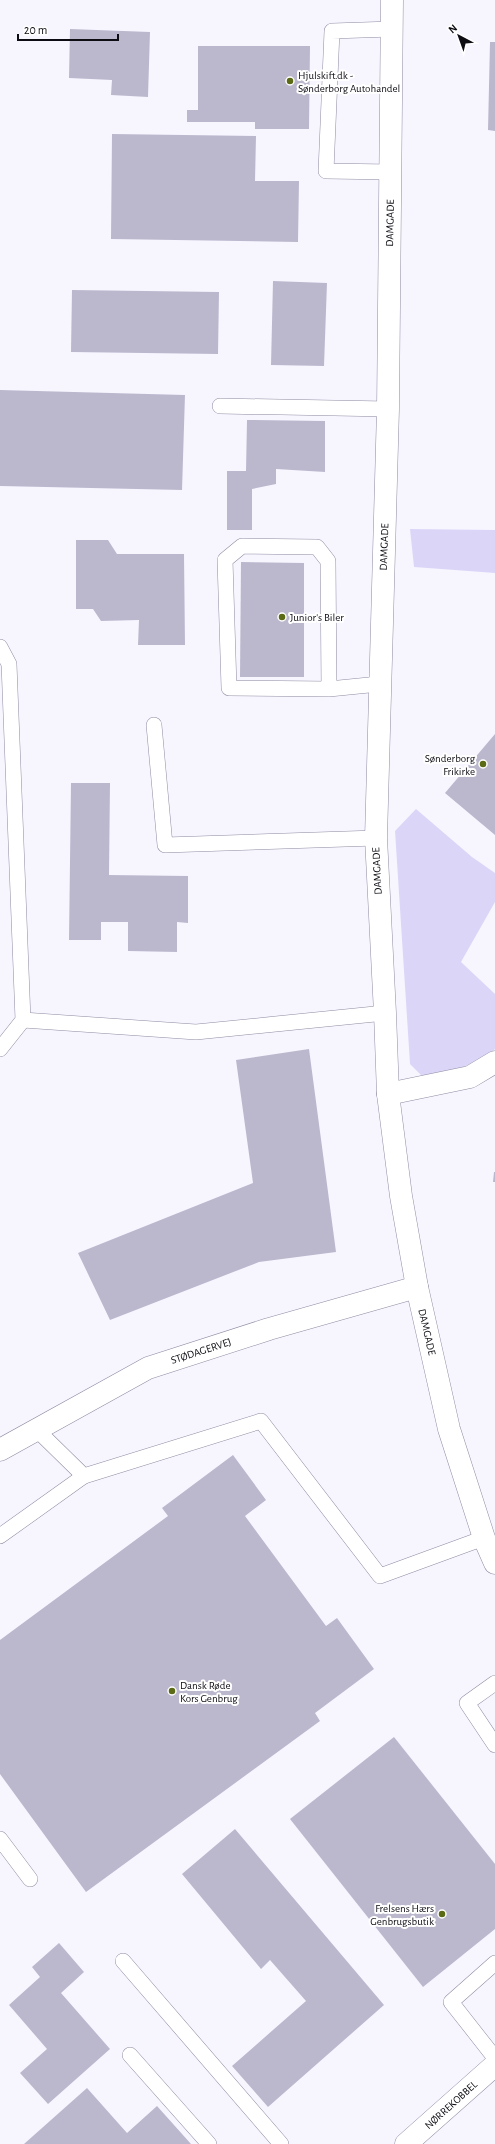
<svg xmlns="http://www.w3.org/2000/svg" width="495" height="2144" font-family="'Alegreya Sans',sans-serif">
<rect width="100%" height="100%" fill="#f7f6ff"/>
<g fill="#dbd6f8">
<polygon points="410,529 495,530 495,573 414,567"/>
<path d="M416,809L472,857L495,873V902L461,962L495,994V1049C475,1066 448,1073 422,1076L410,1064L395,831Z"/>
</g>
<g fill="#bbb8ce">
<polygon points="70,29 150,32 148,97 111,95 112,80 69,78"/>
<polygon points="490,42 495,42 495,131 488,130"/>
<polygon points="198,46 310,46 309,129 255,129 255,122 187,122 187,110 198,110"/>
<polygon points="112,134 256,136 255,181 299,181 298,242 111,239"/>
<polygon points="273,281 327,283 324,366 271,365"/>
<polygon points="72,290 219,292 218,354 71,352"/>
<polygon points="0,390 185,395 182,490 0,486"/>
<polygon points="247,420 325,421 325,472 276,469 276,484 252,489 252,530 227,530 227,471 246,471"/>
<polygon points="76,540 108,540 117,554 184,554 185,645 138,645 139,620 101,621 93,609 76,609"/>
<polygon points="241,562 304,563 304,677 240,677"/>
<polygon points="495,734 495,835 445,793"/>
<polygon points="71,783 110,783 109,875 188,876 188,923 177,922 177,952 128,951 128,922 101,922 101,940 69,940"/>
<polygon points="309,1049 336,1252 259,1262 110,1320 78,1253 253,1183 236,1060"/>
<polygon points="494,1172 495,1172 495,1182 493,1182"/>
<polygon points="233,1455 266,1500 245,1516 326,1626 337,1618 374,1669 315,1713 320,1721 86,1892 0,1774 0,1640 168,1516 162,1508"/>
<polygon points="394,1737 495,1864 495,1929 423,1987 290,1819"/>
<polygon points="235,1829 384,2005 268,2107 232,2066 306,2001 270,1960 261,1969 182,1874"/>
<polygon points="59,1943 84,1972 61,1993 110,2049 48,2104 20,2073 47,2049 9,2005 40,1977 32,1967"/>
<polygon points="87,2088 127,2133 157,2106 191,2144 24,2144"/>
</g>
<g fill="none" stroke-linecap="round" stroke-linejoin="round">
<defs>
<g id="service">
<polyline points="391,172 326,171 332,31 392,29"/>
<polyline points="220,406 388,409"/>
<polyline points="0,647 9,664 23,1020 0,1049"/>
<polyline points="329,689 229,688 225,560 242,546 317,547 328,561 329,689 379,684"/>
<polyline points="154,725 165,845 376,838"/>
<polyline points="23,1020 196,1032 385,1013"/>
<polyline points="36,1429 84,1476 261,1421 380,1576 484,1538"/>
<polyline points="0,1536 84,1476"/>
<polyline points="495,1683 467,1703 495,1745"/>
<polyline points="0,1839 30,1879"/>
<polyline points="123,1961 281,2144"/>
<polyline points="495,1963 451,2002 495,2058"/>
<polyline points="130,2055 209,2144"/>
</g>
<g id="minor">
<polyline points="388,1094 470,1077 495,1062"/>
<polyline points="0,1450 148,1368 269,1329 417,1287"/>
</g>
<g id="tertiary">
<polyline points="392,0 388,409 376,838 385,1013 388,1094 401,1196 417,1287 449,1429 484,1538 495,1563"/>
<polyline points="406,2144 495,2065"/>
</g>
</defs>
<use href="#service" stroke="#8f8ca1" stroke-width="16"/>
<use href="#minor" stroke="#8f8ca1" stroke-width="23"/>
<use href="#tertiary" stroke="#8f8ca1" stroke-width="23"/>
<use href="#service" stroke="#fff" stroke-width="15"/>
<use href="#minor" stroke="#fff" stroke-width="22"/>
<use href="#tertiary" stroke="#fff" stroke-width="22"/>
</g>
<g fill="#5a6a15" stroke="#fff" stroke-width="1.5">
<circle cx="290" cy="81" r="4"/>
<circle cx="282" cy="617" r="4"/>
<circle cx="483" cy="764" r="4"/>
<circle cx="172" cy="1691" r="4"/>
<circle cx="442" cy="1914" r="4"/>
</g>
<g text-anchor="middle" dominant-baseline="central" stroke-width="4" stroke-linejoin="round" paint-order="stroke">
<g font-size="11" fill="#0d0c13" stroke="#fff" text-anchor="start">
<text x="298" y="75">Hjulskift.dk -<tspan x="298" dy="13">Sønderborg Autohandel</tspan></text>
<text x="290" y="617">Junior's Biler</text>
<text x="475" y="758" text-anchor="end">Sønderborg<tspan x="475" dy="13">Frikirke</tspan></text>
<text x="180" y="1685">Dansk Røde<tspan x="180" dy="13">Kors Genbrug</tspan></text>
<text x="434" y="1908" text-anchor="end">Frelsens Hærs<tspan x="434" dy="13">Genbrugsbutik</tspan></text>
</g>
<g font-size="11" fill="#0d0c13" stroke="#fff">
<text transform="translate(390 223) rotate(-89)">DAMGADE</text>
<text transform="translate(384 547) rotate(-88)">DAMGADE</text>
<text transform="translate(377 871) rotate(-93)">DAMGADE</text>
<text transform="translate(427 1332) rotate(77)">DAMGADE</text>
<text transform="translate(201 1351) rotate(-18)">STØDAGERVEJ</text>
<text transform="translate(451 2105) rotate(-42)">NØRREKOBBEL</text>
</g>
</g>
<g transform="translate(459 36) rotate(319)" stroke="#ffffff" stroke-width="3" paint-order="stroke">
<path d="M0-3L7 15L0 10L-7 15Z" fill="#0d0c13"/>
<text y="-6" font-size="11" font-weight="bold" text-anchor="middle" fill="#0d0c13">N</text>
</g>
<path d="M18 34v6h100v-6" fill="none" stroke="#0d0c13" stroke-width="2"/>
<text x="24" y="34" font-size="12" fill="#0d0c13" stroke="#ffffff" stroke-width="3" paint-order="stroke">20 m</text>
</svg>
